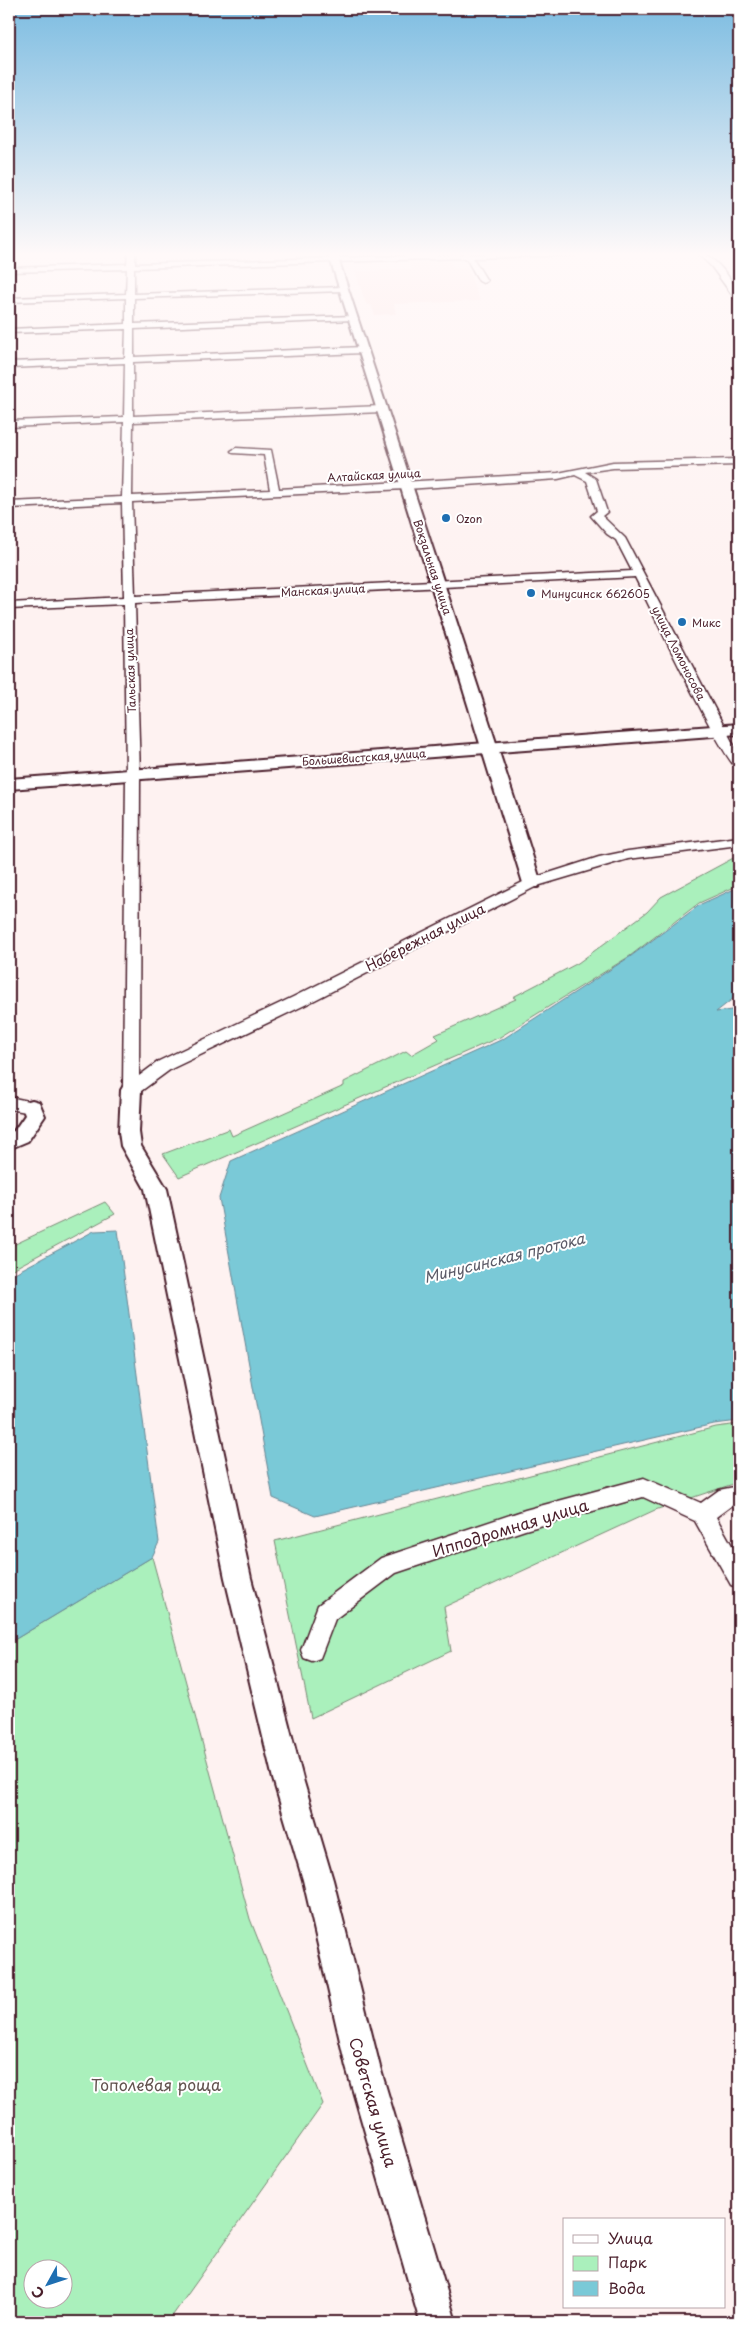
<svg xmlns="http://www.w3.org/2000/svg" width="748" height="2331" font-family="'Playpen Sans',sans-serif">
<rect width="100%" height="100%" fill="#fef2f1"/>
<filter id="ink" filterUnits="userSpaceOnUse"><feTurbulence type="fractalNoise" baseFrequency=".02" numOctaves="2"/><feDisplacementMap in="SourceGraphic" scale="10" xChannelSelector="R" yChannelSelector="G"/><feConvolveMatrix kernelMatrix="1 2 1 2 8 2 1 2 1" color-interpolation-filters="sRGB"/></filter>
<g filter="url(#ink)">
<polygon fill="#fce2e0" points="450,261 454,268 467,267 480,301 394,304 396,314 375,315 371,305 366,304 355,271 412,269 408,262"/>
<g fill="#aaf0bc" stroke="#7a8874" fill-rule="evenodd">
<polygon points="739,855 739,885 699,903 630,956 500,1037 179,1177 163,1154 229,1129 232,1136 344,1086 344,1082 406,1051 411,1055 439,1039 435,1035 516,999 513,997 578,963 647,912 661,897"/>
<polygon points="105,1202 115,1214 9,1271 9,1247"/>
<polygon points="739,1424 739,1482 655,1510 444,1607 451,1651 311,1718 275,1541 716,1427"/>
<path d="M152,1557L250,1919L323,2104L168,2322H9V1643ZM32,2268H62V2298H32Z"/>
</g>
<g fill="#7ac9d7" stroke="#678592">
<polygon points="739,887 739,994 716,1012 739,1009 739,1421 714,1424 315,1516 273,1498 219,1198 231,1161 503,1039 631,956 701,904"/>
<polygon points="118,1230 159,1542 152,1557 9,1643 9,1276 94,1231"/>
</g>
<g fill="none" stroke-linecap="round" stroke-linejoin="round">
<defs>
<g id="minor">
<path d="M128,252H135V264L463,254V252L471,254L604,252L600,254L473,258L487,281L483,283L479,281L466,258L134,268V294L343,287L347,289L343,291L134,298V324L353,316L357,318L353,320L134,329V357L363,347L367,350L363,353L133,362V416L382,406L387,409L382,412L133,422L132,496L270,490L264,455L233,453L231,451L236,448L271,450L279,489L558,473L613,462L739,459V465L613,468L585,472L596,479L607,512L602,516L625,538L739,755V770C726,767 647,601 635,577L135,603L140,775L139,1076L159,1061L293,997L527,880L599,857L628,851L739,837V845L628,859L537,886L305,1005L171,1069L137,1094H125L123,1090L126,775L124,604L9,609V603L124,597L122,503L9,508V502L122,497L124,422L9,427V421L124,417L125,363L9,368V362L125,358L126,329L9,333V329L126,324V298L9,302V298L126,294L127,269L9,272V268L127,264ZM575,475L587,481L597,511L591,516L607,534L616,540L632,571L135,596L132,502L406,489L558,479Z"/>
<path d="M696,252C712,252 739,285 739,300H736L711,266Z"/>
<polygon points="9,1097 38,1103 40,1107 38,1111 32,1113 9,1109"/>
<polygon points="644,1478 701,1503 719,1490 739,1486 739,1504 731,1506 716,1517 739,1558 739,1588 731,1585 695,1521 643,1497 525,1530 396,1573 335,1619 320,1658 312,1661 304,1658 301,1650 318,1605 381,1558 525,1510"/>
</g>
<g id="tertiary">
<polygon points="328,252 336,252 516,804 541,883 538,887 526,887 523,883"/>
<polygon points="131,1083 138,1085 141,1090 139,1132 141,1146 167,1189 251,1578 303,1779 333,1880 380,2067 456,2322 420,2322 346,2067 303,1880 273,1779 225,1578 145,1189 121,1146 119,1132 121,1090 124,1085"/>
<polygon points="32,1100 39,1102 45,1116 28,1141 9,1149 9,1133 14,1131 25,1115 22,1107 25,1102"/>
</g>
<polygon id="secondary" points="739,724 739,734 9,789 9,779"/>
</defs>
<use href="#minor" stroke="#4a1f2b" stroke-width="3"/>
<use href="#tertiary" stroke="#4a1f2b" stroke-width="4"/>
<use href="#secondary" stroke="#4a1f2b" stroke-width="4"/>
<use href="#minor" fill="#fff" fill-rule="evenodd"/>
<use href="#tertiary" fill="#fff" fill-rule="evenodd"/>
<use href="#secondary" fill="#fff" fill-rule="evenodd"/>
</g>
</g>
<linearGradient id="sky" x2="0" y2="1"><stop stop-color="#7cbce1"/><stop offset="0.44" stop-color="#fff9f9"/><stop offset="1" stop-color="#fff9f9" stop-opacity="0"/></linearGradient>
<rect width="748" height="578" fill="url(#sky)"/>
<g fill="#1f6fb2" stroke="#fff" stroke-width="2">
<circle cx="446" cy="518" r="5"/>
<circle cx="531" cy="593" r="5"/>
<circle cx="682" cy="622" r="5"/>
</g>
<g text-anchor="middle" dominant-baseline="central" stroke-width="4" stroke-linejoin="round" paint-order="stroke">
<g font-size="11" fill="#4a1f2b" stroke="#fff">
<text transform="translate(374 475) rotate(-3)">Алтайская улица</text>
<text transform="translate(433 567) rotate(72)">Вокзальная улица</text>
<text transform="translate(323 590) rotate(-3)">Манская улица</text>
<text transform="translate(679 653) rotate(63)">улица Ломоносова</text>
<text transform="translate(130 671) rotate(-92)">Тальская улица</text>
<text transform="translate(364 757) rotate(-4)">Большевистская улица</text>
</g>
<g font-size="11" fill="#4a1f2b" stroke="#fff" text-anchor="start">
<text x="456" y="518">Ozon</text>
<text x="541" y="593">Минусинск 662605</text>
<text x="692" y="622">Микс</text>
</g>
<g font-size="14" fill="#4a1f2b" stroke="#fff">
<text transform="translate(425 937) rotate(-27)">Набережная улица</text>
</g>
<g font-size="15" font-style="italic" fill="#5b5a67" stroke="#fff">
<text transform="translate(504 1257) rotate(-14)">Минусинская протока</text>
</g>
<g font-size="16" fill="#4a1f2b" stroke="#fff">
<text transform="translate(510 1527) rotate(-17)">Ипподромная улица</text>
<text transform="translate(374 2102) rotate(74)">Советская улица</text>
</g>
<g font-size="16" fill="#62534f" stroke="#fff">
<text x="156" y="2084">Тополевая роща</text>
</g>
</g>
<rect width="748" height="2331" fill="none" stroke="#fff" stroke-width="30"/>
<rect x="15" y="15" width="718" height="2301" fill="none" stroke="#4a1f2b" stroke-width="2" filter="url(#ink)"/>
<rect x="563" y="2218" width="162" height="90" fill="#ffffff" stroke="#b7a5aa"/>
<rect x="573" y="2235" width="25" height="8" fill="#ffffff" stroke="#b7a5aa"/>
<text x="608" y="2244" font-size="15" fill="#4a1f2b">Улица</text>
<rect x="573" y="2256" width="25" height="15" fill="#aaf0bc" stroke="#b7a5aa"/>
<text x="608" y="2268" font-size="15" fill="#4a1f2b">Парк</text>
<rect x="573" y="2281" width="25" height="15" fill="#7ac9d7" stroke="#b7a5aa"/>
<text x="608" y="2294" font-size="15" fill="#4a1f2b">Вода</text>
<g transform="translate(48 2284) rotate(230)"><circle r="24" fill="#ffffff" stroke="#b7a5aa"/>
<path d="M0-4L9 19L0 12L-9 19Z" fill="#1f6fb2"/>
<text y="-8" font-size="14" font-weight="bold" text-anchor="middle" fill="#4a1f2b">С</text>
</g>
</svg>
